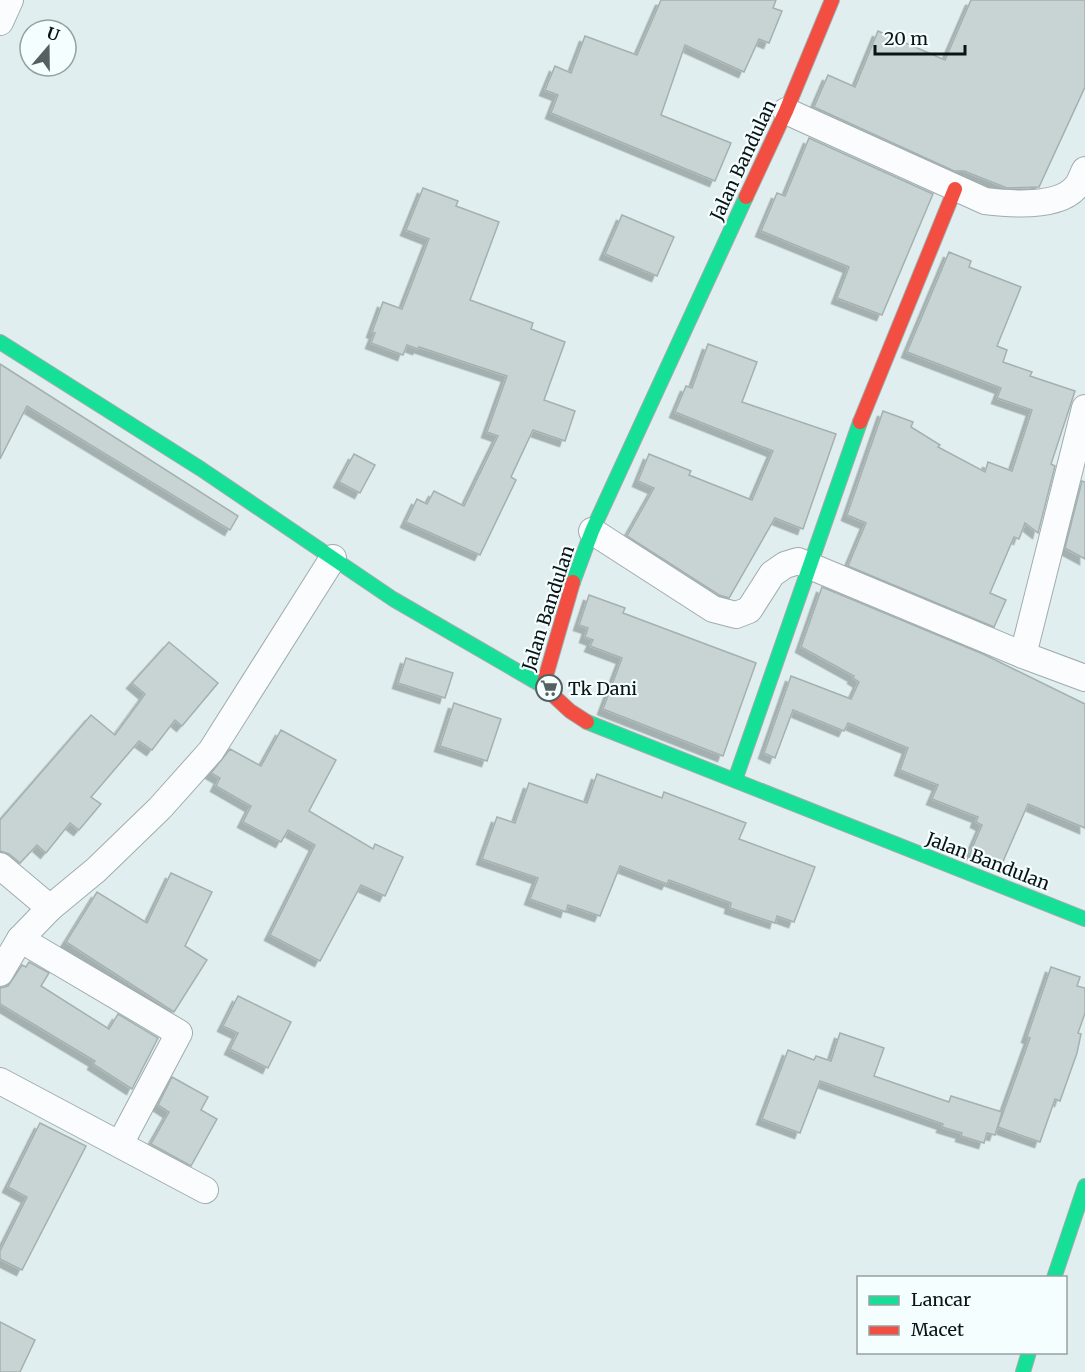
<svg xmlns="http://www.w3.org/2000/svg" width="1085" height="1372" font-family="Merriweather,serif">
<defs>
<filter id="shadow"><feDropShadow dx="-5.5" dy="5.5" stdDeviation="0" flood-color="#0004"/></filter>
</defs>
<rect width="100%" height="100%" fill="#e0eeef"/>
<g fill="#c8d3d4" stroke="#a5b0b0" stroke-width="1.5" filter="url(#shadow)">
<polygon points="661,0 776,0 773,8 782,11 769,43 759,39 744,72 685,45 661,115 731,143 715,181 551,113 558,95 545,90 555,66 571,73 585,36 637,55"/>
<polygon points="971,0 1085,0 1085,87 1039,187 1007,188 964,171 954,171 814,107 828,75 855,87 878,31 945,60"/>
<polygon points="809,138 933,194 882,315 837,298 849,267 761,231 777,193 785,196"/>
<polygon points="423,188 458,201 456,206 499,222 470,300 533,323 531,329 565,342 544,400 575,411 565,441 533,430 511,477 516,480 480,555 406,522 417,499 427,504 434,491 464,506 498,436 487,432 507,376 419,347 418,349 407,345 403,355 371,343 375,333 372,332 383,302 402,309 429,239 406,230"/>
<polygon points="622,215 674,237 657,276 605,254"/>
<polygon points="949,252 971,261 969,267 1021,287 997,346 1007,350 1003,362 1032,372 1030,376 1075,391 1051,464 1055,466 1038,533 1025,523 1019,539 1014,537 990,593 1006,600 994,627 848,566 866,523 847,515 883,411 913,422 911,427 940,445 938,447 985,472 988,462 1012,471 1032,410 997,398 1001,388 907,352"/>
<polygon points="708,344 757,362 742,402 836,434 803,529 775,518 729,598 719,595 627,536 654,488 638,481 649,454 691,471 689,475 752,500 773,451 675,412 686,386 692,388"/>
<polygon points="0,364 238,516 230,530 27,406 0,459"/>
<polygon points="354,454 375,465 360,493 339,482"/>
<polygon points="1082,481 1085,482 1085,559 1065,548"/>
<polygon points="822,587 983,654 1085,704 1085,828 1028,804 1001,866 970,853 982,825 976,822 978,817 932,799 938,785 900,770 908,748 848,723 844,731 793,710 775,758 764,753 791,676 851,699 859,682 853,678 854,676 801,647"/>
<polygon points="589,595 625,608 623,613 756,663 723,756 603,709 622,658 590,646 593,640 585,637 588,628 579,625"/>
<polygon points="169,642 218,683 182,726 175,720 152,750 139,741 91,797 101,804 79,830 70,823 46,853 37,845 20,863 9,854 0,851 0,820 91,715 115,735 145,694 132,683"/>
<polygon points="406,658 453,673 445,698 398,683"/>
<polygon points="454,703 501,719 487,761 440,746"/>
<polygon points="281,730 336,760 309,811 373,849 375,844 403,857 385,896 361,885 320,961 270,935 315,845 288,830 281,842 243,822 251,806 216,786 220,778 211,773 230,749 261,766"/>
<polygon points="597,774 662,798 664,792 746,823 739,839 815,867 794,922 777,916 775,923 730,908 731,903 669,880 667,884 620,866 600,916 568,905 566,912 530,899 538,878 482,859 497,817 515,823 529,783 587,803"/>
<polygon points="171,873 212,892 185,946 207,960 174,1012 66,942 97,892 147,923"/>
<polygon points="29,962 49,973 41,986 109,1029 118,1014 158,1038 132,1089 93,1064 95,1061 0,1004 0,988 8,986 22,965 26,967"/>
<polygon points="1051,967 1080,977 1077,986 1085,988 1085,1013 1078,1033 1081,1034 1077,1053 1060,1101 1055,1099 1040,1142 998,1127 1030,1038 1027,1037"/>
<polygon points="238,996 291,1022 268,1068 230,1049 238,1033 223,1026"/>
<polygon points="840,1033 884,1048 874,1076 949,1102 951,1096 1002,1112 995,1135 987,1133 984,1143 961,1136 962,1133 942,1127 943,1124 820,1081 800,1133 762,1119 788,1050 814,1060 816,1056 831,1061"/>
<polygon points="172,1077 208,1097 201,1110 217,1119 191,1166 151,1144 169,1112 158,1105"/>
<polygon points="40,1123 86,1146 22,1270 0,1259 0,1251 27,1197 8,1187"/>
<polygon points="0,1322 35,1340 20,1372 0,1372"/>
</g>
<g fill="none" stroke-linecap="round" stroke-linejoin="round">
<defs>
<g id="street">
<polyline points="0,22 10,0"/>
<path d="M786,111L985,201C1009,204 1059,208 1076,187C1080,183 1082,175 1085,170"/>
<polyline points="592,531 713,609 736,615 749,610 772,574 785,565 798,561 1023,655 1085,678"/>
<polyline points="1023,655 1085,408"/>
<polyline points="0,866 50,908 96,870 160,808 211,751 333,558"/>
<polyline points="20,939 179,1033 120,1144"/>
<polyline points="0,973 20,939 50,908"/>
<polyline points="0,1081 205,1190"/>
</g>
<g id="fast">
<polyline points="0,342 201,469 393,599 543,686"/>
<polyline points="573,582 592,531 746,197"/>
<polyline points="587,722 1085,919"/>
<polyline points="735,780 860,422"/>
<polyline points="1054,1278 1085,1186"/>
<polyline points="1023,1372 1029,1352"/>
</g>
<g id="jam">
<polyline points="746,197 786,111 832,0"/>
<polyline points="860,422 955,189"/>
<polyline points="573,582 543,686 570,711 587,722"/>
</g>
</defs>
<use href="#street" stroke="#a1acac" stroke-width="28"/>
<use href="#fast" stroke="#a1acac" stroke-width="16"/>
<use href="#jam" stroke="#a1acac" stroke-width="16"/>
<use href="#street" stroke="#fafcfd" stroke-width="26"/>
<use href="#fast" stroke="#16e098" stroke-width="14"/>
<use href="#jam" stroke="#f24e42" stroke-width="14"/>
</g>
<defs>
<symbol id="supermarket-ring" viewBox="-11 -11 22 22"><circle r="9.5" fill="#f4fefe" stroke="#556061" stroke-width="1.5"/><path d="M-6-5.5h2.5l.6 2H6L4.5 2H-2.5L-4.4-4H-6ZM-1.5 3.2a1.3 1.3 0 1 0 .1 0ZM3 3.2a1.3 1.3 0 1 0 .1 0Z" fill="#556061"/></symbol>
</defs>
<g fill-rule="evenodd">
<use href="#supermarket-ring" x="534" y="673" width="30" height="30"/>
</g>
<g text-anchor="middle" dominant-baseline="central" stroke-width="4.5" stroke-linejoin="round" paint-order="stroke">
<g font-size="18" fill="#0a1414" stroke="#f4fefe">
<text transform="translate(743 160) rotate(-65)">Jalan Bandulan</text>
<text transform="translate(548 608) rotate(-72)">Jalan Bandulan</text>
<text transform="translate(988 861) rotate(21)">Jalan Bandulan</text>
</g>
<g font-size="18" fill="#0a1414" stroke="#f4fefe" text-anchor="start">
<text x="568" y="688">Tk Dani</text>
</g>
</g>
<rect x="857" y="1276" width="210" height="78" fill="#f4fefe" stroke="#96a0a0" stroke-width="1.5"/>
<rect x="869" y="1296" width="30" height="9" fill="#16e098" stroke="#96a0a0" stroke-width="1.5"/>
<text x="911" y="1306" font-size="18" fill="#0a1414">Lancar</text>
<rect x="869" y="1326" width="30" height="9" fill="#f24e42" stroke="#96a0a0" stroke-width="1.5"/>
<text x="911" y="1336" font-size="18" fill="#0a1414">Macet</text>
<g transform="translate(48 48) rotate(20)"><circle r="28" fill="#f4fefe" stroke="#96a0a0" stroke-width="1.5"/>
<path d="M0-4.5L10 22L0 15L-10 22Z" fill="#556061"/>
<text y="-9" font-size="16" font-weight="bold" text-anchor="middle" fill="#0a1414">U</text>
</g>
<path d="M875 45v9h90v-9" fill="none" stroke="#0a1414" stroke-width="3"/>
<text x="884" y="45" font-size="18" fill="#0a1414" stroke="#f4fefe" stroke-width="4.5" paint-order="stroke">20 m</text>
</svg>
